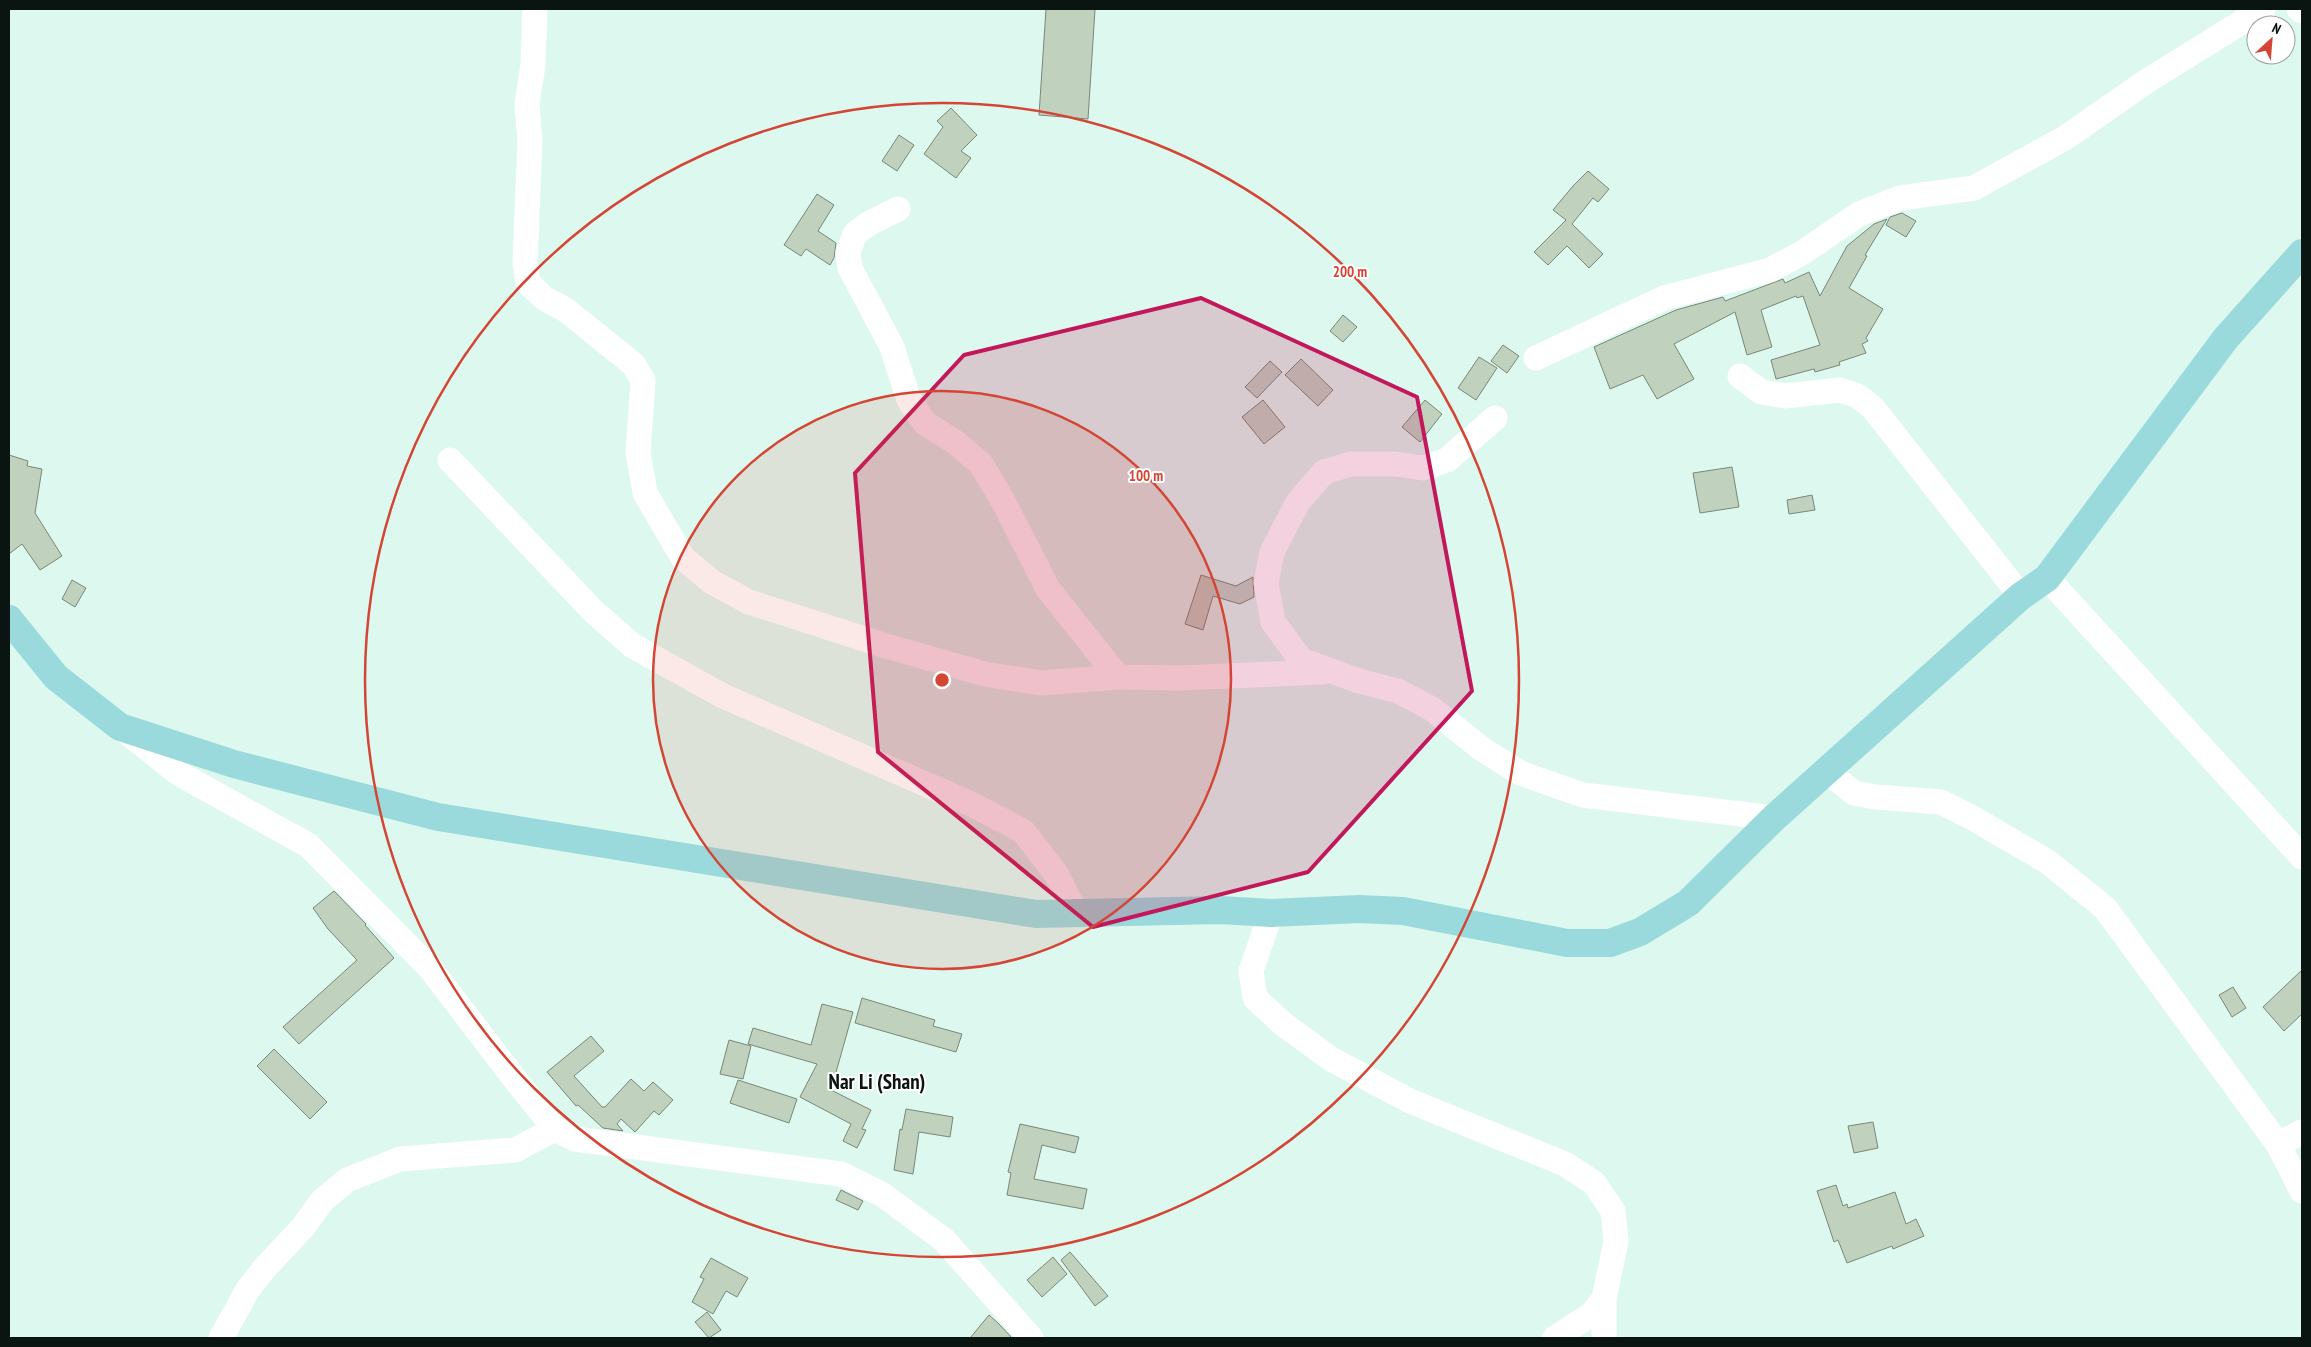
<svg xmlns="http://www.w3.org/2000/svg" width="2311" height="1347" font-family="'PT Sans Narrow',sans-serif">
<rect width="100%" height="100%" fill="#ddf8ee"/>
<g fill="#c0d1be" stroke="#798877">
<polygon points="1046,9 1095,9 1088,119 1039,115"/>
<polygon points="951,108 977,135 961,151 971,158 956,178 924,154 943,127 937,121"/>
<polygon points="899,135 914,145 897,171 882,161"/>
<polygon points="1588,171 1609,189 1598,202 1593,198 1572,224 1603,254 1589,268 1567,246 1548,265 1534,252 1566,220 1553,210 1573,186"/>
<polygon points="817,194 834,205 818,231 836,243 834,258 830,265 806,249 801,256 784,245"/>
<polygon points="1902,213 1916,221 1906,237 1886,225 1890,217"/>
<polygon points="1887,219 1865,255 1867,256 1849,288 1883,309 1866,338 1868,341 1862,344 1866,353 1839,362 1840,365 1815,372 1814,369 1776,379 1771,360 1820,345 1803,296 1797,298 1796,296 1761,310 1772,347 1747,355 1735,312 1674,344 1694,379 1657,399 1643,375 1610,389 1594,347 1676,310 1723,297 1725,301 1783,279 1785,283 1809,272 1820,296 1847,246 1874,224"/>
<polygon points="1343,315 1357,327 1343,342 1330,331"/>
<polygon points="1503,345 1519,356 1507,373 1491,361"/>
<polygon points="1479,357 1497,368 1476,400 1458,388"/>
<polygon points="1301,359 1333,390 1318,406 1285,375"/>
<polygon points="1270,361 1282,372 1257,398 1245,387"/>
<polygon points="1263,400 1285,427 1264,444 1242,417"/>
<polygon points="1425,400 1442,414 1420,442 1402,427"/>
<polygon points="9,455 28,461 27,466 42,469 35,513 62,556 40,570 22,544 9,554"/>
<polygon points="1732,467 1739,507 1700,513 1693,473"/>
<polygon points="1812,495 1815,510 1789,514 1787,500"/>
<polygon points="1201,575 1236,586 1253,577 1254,597 1240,604 1213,596 1203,630 1185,624"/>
<polygon points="72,580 86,588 75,607 62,599"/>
<polygon points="334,891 366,924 365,925 394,958 299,1044 283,1027 357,960 328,929 313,908"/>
<polygon points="2302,970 2302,1014 2284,1031 2263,1007"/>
<polygon points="2233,987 2246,1008 2232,1017 2219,995"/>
<polygon points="862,998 935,1020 933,1026 962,1034 956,1052 855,1023"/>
<polygon points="822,1004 853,1012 831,1090 871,1110 862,1129 866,1130 857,1148 843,1141 851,1124 800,1097 817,1064 748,1044 753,1028 811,1045"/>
<polygon points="591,1036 604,1051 574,1076 602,1107 605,1107 631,1079 644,1091 653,1082 673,1100 659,1115 654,1111 635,1132 621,1119 617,1124 623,1131 603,1128 578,1105 576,1106 547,1072"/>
<polygon points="729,1040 751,1046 743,1079 720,1074"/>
<polygon points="274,1049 327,1102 310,1119 257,1066"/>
<polygon points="738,1080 797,1099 789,1123 730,1103"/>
<polygon points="906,1109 953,1117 950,1137 919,1132 913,1174 894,1170 900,1129 902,1130"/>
<polygon points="1873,1122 1878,1148 1854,1153 1848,1126"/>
<polygon points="1020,1124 1079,1137 1075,1153 1042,1145 1034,1179 1087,1189 1083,1209 1007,1195 1011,1173 1008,1172"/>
<polygon points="1836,1185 1843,1206 1847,1204 1848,1208 1895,1192 1906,1224 1916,1219 1924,1236 1893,1249 1892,1246 1847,1263 1838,1240 1834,1242 1817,1191"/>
<polygon points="841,1190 863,1201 858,1210 836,1200"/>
<polygon points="1070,1252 1108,1296 1095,1306 1061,1260"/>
<polygon points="1053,1257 1067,1274 1042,1297 1027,1280"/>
<polygon points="711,1258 748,1278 737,1297 726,1291 713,1314 692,1302 704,1279 700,1277"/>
<polygon points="707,1312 721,1330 709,1338 695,1322"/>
<polygon points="989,1315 999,1324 1012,1338 970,1338"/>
</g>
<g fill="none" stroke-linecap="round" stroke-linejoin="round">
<g stroke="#fff" stroke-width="25">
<polyline points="535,9 533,65 527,104 530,142 525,262 528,283 544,298 566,310 633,364 643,380 638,452 645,493 683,558 712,582 749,602 886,646 985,674 1041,683 1118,677"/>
<polyline points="2299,9 2302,11"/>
<polyline points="898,209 868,224 855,234 848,252 850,268 892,347 909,400 925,423 955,442 981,464 1003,501 1048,589 1118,677 1179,678 1323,672"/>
<polyline points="1536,358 1664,298 1770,270 1802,253 1859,214 1900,198 1974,188 2065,138 2147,81 2263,9"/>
<polyline points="1740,376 1761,392 1785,396 1840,390 1858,396 1873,408 2021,596"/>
<polyline points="1495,418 1447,460 1423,468 1396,464 1351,464 1324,472 1298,502 1272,552 1266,583 1273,622 1301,660 1359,681 1398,691 1432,709 1482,749 1520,773 1583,795 1774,818"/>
<polyline points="450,460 593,611 633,646 723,696 969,803 1023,831 1057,875 1076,913"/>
<polyline points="2047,578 2302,857"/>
<polyline points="124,730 178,773 308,845 430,968 514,1078 555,1129 575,1139 841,1174 883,1195 944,1240 1031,1338"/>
<polyline points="1826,771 1854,793 1876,797 1941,802 1971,817 2048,862 2105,908 2278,1144 2302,1191"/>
<polyline points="1271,913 1251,971 1255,998 1283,1024 1331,1059 1410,1101 1565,1164 1594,1183 1613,1211 1616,1241 1604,1299 1592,1314 1555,1338"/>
<polyline points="2278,1144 2302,1132"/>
<polyline points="1604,1299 1604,1338"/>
<polyline points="221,1338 247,1291 263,1270 303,1227 322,1201 347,1180 400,1159 515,1150 555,1129"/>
</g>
<polyline stroke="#9bdadc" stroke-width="28" points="9,619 56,677 120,727 234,764 438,817 1036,914 1220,910 1271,913 1359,909 1403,911 1567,943 1610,943 1640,932 1688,903 1774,818 2021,596 2047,578 2226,338 2302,253"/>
</g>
<path fill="#c2185b" fill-opacity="0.2" stroke="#c2185b" stroke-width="4" stroke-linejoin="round" d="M1201,298L1417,397L1472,691L1308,872L1093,927L878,752L855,473L964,355Z"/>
<circle cx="942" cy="680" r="289" fill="#d34635" fill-opacity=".12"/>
<g fill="none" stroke="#d34635" stroke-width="2.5">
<circle cx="942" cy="680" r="289"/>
<circle cx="942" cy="680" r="577"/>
</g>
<g text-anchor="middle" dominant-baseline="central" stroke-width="4" stroke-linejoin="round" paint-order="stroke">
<g font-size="21" font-weight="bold" fill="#0a1411" stroke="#fff">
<text x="877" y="1081">Nar Li (Shan)</text>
</g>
</g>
<circle cx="942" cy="680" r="8" fill="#d34635" stroke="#fff" stroke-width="2.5"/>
<g font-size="15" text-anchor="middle" font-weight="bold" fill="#d34635" stroke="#fff" stroke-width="4" stroke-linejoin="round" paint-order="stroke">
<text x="1350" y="277">200 m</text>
<text x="1146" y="481">100 m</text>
</g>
<rect width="2311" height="1347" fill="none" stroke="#0a1411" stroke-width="20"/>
<g transform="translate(2271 40) rotate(26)"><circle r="24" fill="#ffffff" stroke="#9da1a0"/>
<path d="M0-4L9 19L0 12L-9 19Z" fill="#d34635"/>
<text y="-8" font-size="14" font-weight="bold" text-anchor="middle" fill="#0a1411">N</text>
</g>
</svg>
